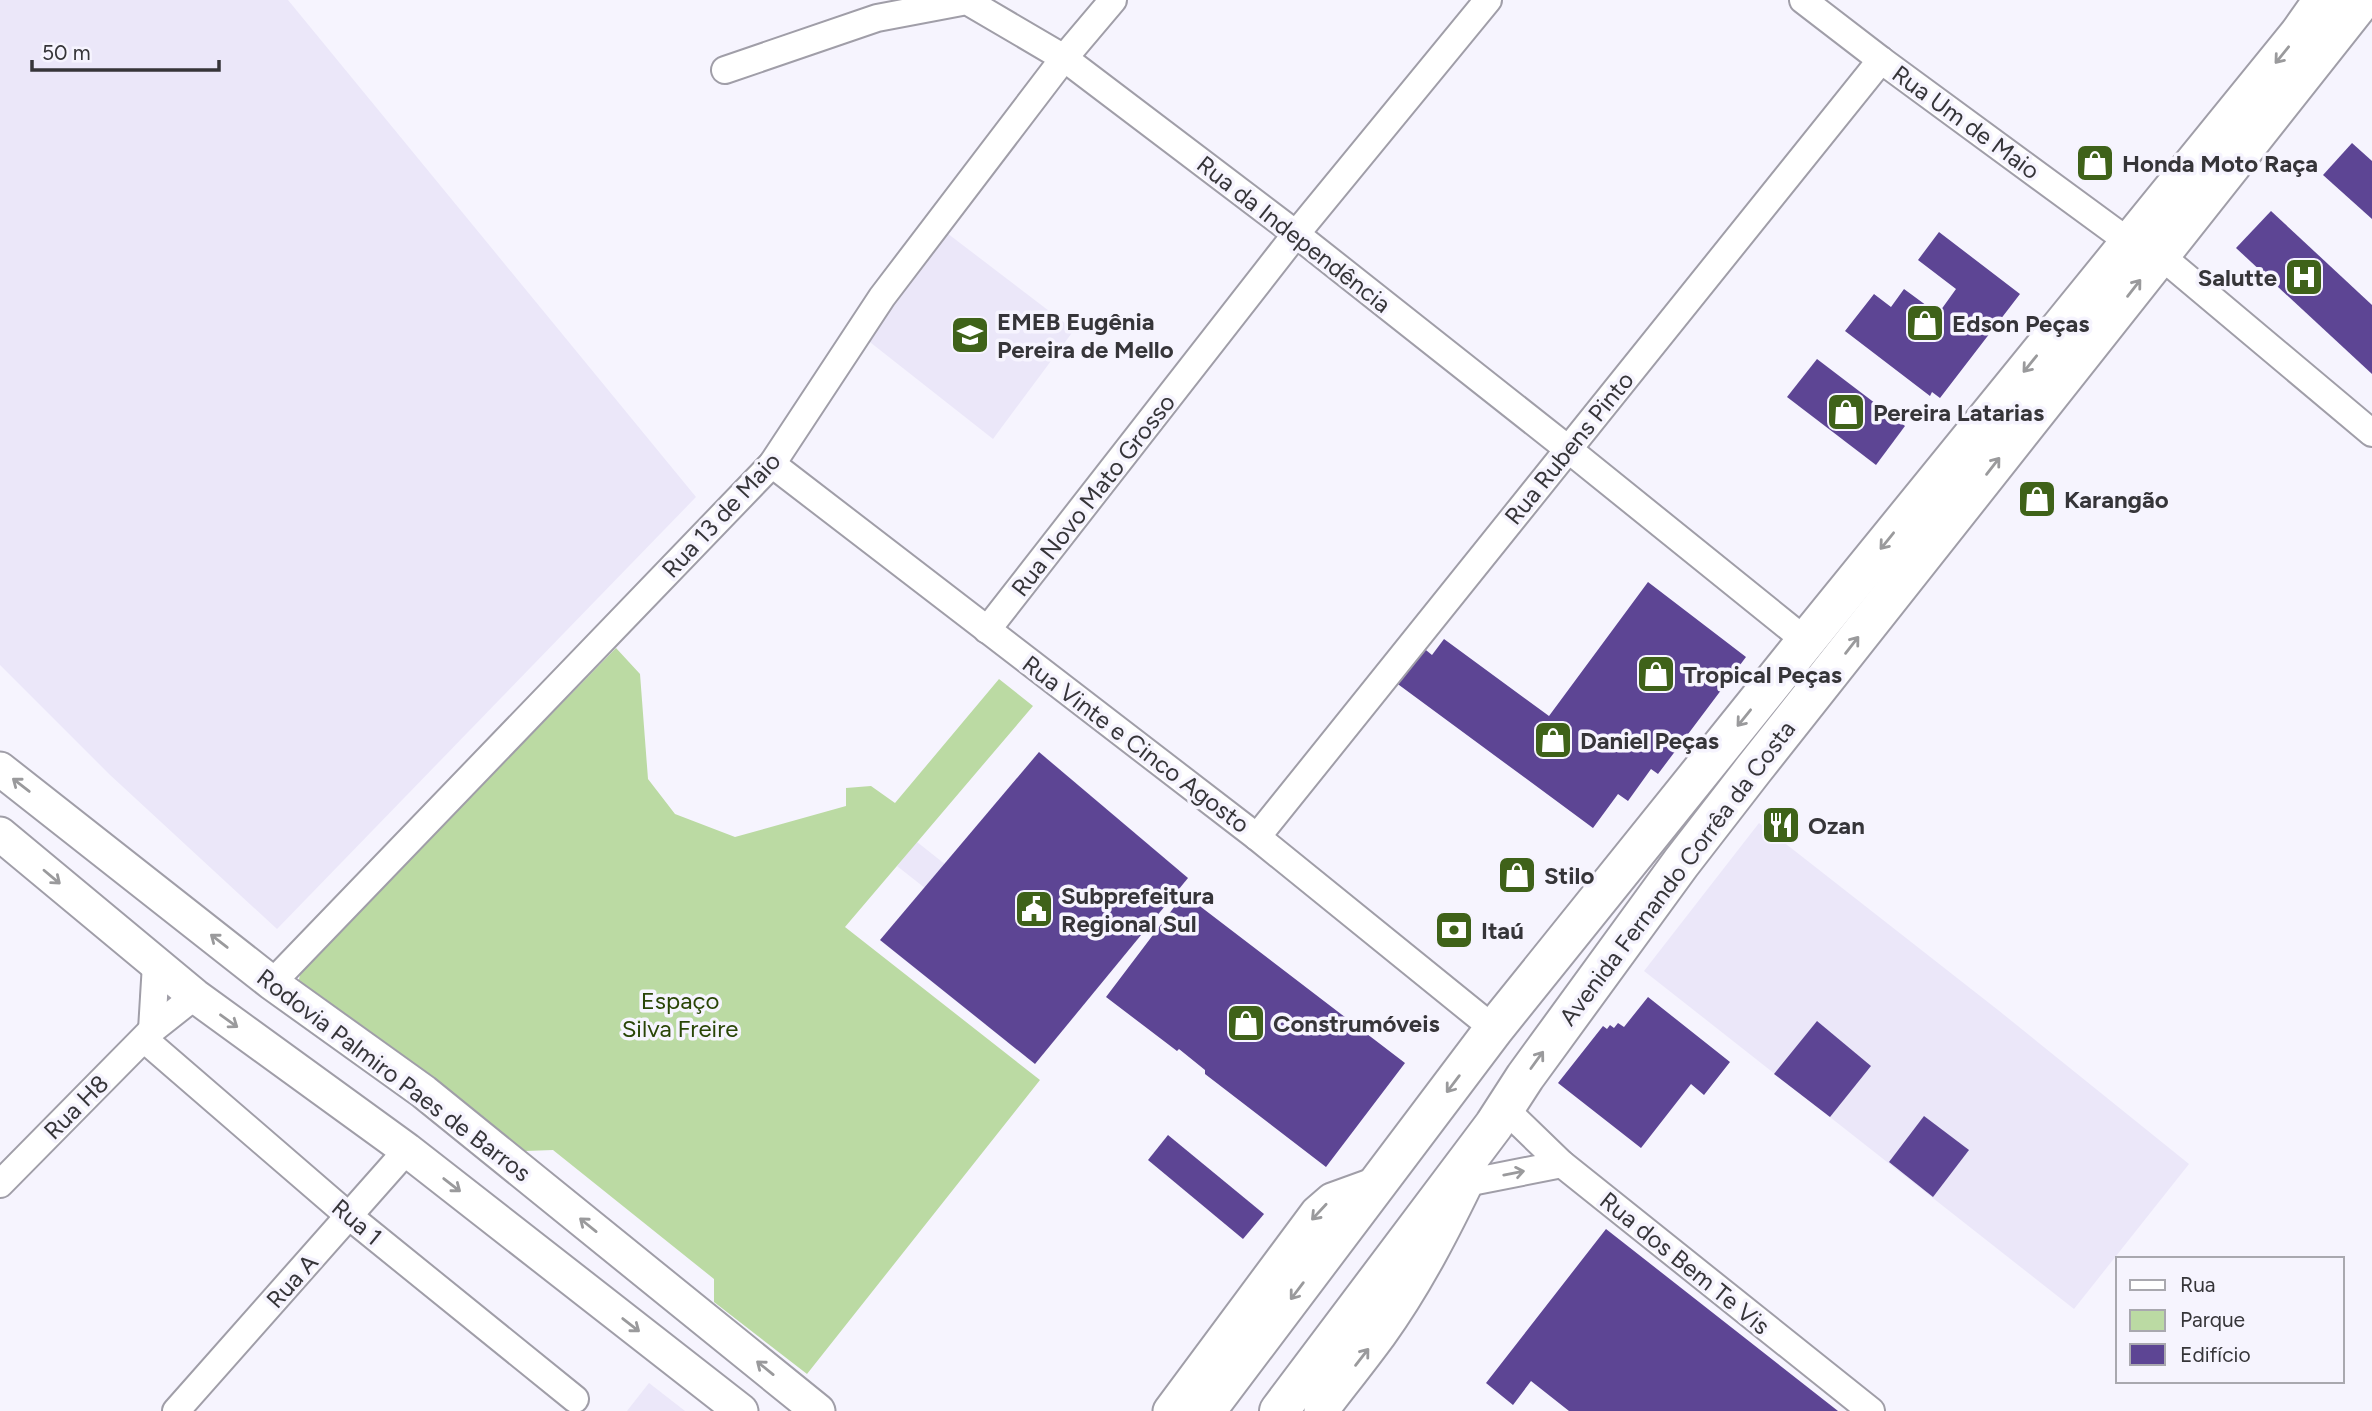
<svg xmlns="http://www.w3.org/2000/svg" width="2372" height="1411" font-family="Figtree,sans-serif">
<rect width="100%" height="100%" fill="#f6f4fe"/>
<g fill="#ebe7f9">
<polygon points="0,0 288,0 696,497 277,929 109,774 0,665"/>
<polygon points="943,230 1074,330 993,439 866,339"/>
<polygon points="1759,823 1998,1010 2189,1164 2074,1309 1644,971"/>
<polygon points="917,842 946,865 925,888 897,866"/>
<polygon points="649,1383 685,1411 627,1411"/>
</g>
<polygon fill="#bbdaa3" points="616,648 640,674 648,779 675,814 735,837 846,806 846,788 871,786 895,803 999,679 1033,706 845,927 1040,1080 807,1374 714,1302 714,1279 553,1150 525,1151 422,1071 298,984 301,970"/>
<g fill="#5d4594">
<polygon points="2352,143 2372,161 2372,219 2323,175"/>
<polygon points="2271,211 2372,305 2372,374 2236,248"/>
<polygon points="1939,232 2020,294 1940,398 1932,392 1930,396 1845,331 1874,294 1891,307 1904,289 1938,314 1956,289 1918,260"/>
<polygon points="1817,359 1905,426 1876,465 1787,397"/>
<polygon points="1648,582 1746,657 1658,774 1651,769 1628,801 1618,794 1593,828 1395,682 1421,646 1432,655 1444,639 1549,716"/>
<polygon points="1039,752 1188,878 1035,1064 880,940"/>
<polygon points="1184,894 1405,1063 1326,1167 1205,1074 1205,1070 1179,1049 1177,1051 1106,997"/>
<polygon points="1648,997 1730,1062 1704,1095 1691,1084 1641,1148 1558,1083 1603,1026 1607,1029 1610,1025 1614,1028 1618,1023 1624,1027"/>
<polygon points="1817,1021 1871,1066 1830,1117 1774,1074"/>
<polygon points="1924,1116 1969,1150 1933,1197 1889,1162"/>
<polygon points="1168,1135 1264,1214 1243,1239 1148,1160"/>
<polygon points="1606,1229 1838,1411 1569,1411 1531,1381 1513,1405 1486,1383"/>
</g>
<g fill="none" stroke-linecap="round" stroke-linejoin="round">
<defs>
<g id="minor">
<polyline points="1803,0 1881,60 2129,242"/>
<polyline points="725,70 877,18 967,1 1064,58 1296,234 1568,449 1806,641"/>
<polyline points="2160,255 2372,433"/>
<polyline points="772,464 1257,837 1494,1029"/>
<polyline points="987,630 1296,234 1488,0"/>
<polyline points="1257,837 1881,60"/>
<polyline points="272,983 772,464 882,297 1064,58 1113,0"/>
<polyline points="152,1030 156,964"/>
<polyline points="144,1039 349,1216 575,1399"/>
<polyline points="1505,1109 1562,1164 1871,1411"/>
<polyline points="1466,1183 1562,1164"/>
<polyline points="0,1184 152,1030 195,996"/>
<polyline points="176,1411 407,1150"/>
</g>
<g id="major">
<polyline points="0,769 272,983 424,1092 818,1411"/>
<polyline points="0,834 195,996 407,1150 741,1411"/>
<polyline points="1170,1411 1317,1213 1332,1200 1379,1183"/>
<path d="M1321,1411C1340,1386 1361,1360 1380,1334C1416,1284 1445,1227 1472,1171"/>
</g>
<g id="highway">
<polyline points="1206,1411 1494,1029 1806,641 2299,34 2323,0"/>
<polyline points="1279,1411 1494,1125 1525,1077 1681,863 1753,770 2362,0"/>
</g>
</defs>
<use href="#minor" stroke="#a09ea8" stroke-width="30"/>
<use href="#major" stroke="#a09ea8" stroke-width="37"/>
<use href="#highway" stroke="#a09ea8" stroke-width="42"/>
<use href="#minor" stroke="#fff" stroke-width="26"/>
<use href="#major" stroke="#fff" stroke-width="33"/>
<use href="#highway" stroke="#fff" stroke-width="38"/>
</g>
<defs><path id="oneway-shaft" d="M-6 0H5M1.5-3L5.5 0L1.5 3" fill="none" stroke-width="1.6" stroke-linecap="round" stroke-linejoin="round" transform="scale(1.75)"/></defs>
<g stroke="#9a9a9c">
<use href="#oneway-shaft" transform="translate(2282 55) rotate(129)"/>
<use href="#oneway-shaft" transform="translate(2134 288) rotate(-52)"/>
<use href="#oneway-shaft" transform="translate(2030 364) rotate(129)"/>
<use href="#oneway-shaft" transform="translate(1993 466) rotate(-52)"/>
<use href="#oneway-shaft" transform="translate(1887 541) rotate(129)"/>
<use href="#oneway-shaft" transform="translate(1852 645) rotate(-52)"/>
<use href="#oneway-shaft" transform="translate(1744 718) rotate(129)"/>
<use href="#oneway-shaft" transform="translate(21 785) rotate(-142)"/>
<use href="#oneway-shaft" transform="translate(52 877) rotate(40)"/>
<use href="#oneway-shaft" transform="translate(219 941) rotate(-142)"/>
<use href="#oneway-shaft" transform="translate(229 1021) rotate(36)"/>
<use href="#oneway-shaft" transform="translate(1537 1060) rotate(-54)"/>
<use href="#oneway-shaft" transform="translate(1453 1084) rotate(127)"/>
<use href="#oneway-shaft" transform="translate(1514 1173) rotate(-11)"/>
<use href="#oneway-shaft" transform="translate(452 1185) rotate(38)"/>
<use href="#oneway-shaft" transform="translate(1319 1212) rotate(133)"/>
<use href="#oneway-shaft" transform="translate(588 1225) rotate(-141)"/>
<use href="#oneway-shaft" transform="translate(1297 1291) rotate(127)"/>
<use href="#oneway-shaft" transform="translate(631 1325) rotate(38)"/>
<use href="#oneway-shaft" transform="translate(1362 1357) rotate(-52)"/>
<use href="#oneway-shaft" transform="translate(765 1368) rotate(-141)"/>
</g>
<defs>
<symbol id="shop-square" viewBox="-11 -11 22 22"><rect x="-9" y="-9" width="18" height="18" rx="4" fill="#3f6219" stroke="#f6f4fe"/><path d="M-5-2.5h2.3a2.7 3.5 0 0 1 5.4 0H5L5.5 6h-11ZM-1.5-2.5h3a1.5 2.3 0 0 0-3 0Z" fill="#fff"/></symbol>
<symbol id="hospital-square" viewBox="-11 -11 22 22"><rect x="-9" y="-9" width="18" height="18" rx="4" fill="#3f6219" stroke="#f6f4fe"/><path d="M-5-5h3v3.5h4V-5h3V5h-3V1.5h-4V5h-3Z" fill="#fff"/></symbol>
<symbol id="school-square" viewBox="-11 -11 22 22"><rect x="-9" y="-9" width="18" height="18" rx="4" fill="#3f6219" stroke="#f6f4fe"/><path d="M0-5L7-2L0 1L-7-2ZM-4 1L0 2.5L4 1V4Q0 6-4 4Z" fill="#fff"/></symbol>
<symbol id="restaurant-square" viewBox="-11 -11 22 22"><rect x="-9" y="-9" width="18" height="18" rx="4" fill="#3f6219" stroke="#f6f4fe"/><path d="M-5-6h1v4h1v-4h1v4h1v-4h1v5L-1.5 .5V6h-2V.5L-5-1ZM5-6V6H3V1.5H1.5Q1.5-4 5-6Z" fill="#fff"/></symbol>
<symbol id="civic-square" viewBox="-11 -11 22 22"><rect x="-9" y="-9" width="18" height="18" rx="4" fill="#3f6219" stroke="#f6f4fe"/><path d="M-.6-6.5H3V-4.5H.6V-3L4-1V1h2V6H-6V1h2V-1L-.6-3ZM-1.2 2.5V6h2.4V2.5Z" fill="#fff"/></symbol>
<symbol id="bank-square" viewBox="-11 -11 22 22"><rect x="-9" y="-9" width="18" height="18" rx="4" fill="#3f6219" stroke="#f6f4fe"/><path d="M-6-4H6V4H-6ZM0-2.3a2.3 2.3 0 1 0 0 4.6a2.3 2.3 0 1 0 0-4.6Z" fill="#fff"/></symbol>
</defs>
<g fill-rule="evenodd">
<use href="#shop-square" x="2073" y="141" width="44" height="44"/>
<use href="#hospital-square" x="2282" y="255" width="44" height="44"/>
<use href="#shop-square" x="1903" y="301" width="44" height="44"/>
<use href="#school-square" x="948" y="313" width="44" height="44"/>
<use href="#shop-square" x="1824" y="390" width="44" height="44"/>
<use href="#shop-square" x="2015" y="477" width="44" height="44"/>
<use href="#shop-square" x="1634" y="652" width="44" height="44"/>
<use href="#shop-square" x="1531" y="718" width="44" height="44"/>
<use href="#restaurant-square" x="1759" y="803" width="44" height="44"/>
<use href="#shop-square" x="1495" y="853" width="44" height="44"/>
<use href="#civic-square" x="1012" y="887" width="44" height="44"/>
<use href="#bank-square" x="1432" y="908" width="44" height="44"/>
<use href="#shop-square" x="1224" y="1001" width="44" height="44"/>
</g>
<g text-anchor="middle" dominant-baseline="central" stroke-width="7" stroke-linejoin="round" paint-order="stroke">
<g font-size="24" fill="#363539" stroke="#f6f4fe">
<text transform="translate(1966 122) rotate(36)">Rua Um de Maio</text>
<text transform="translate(1294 234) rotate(38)">Rua da Independência</text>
<text transform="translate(1569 448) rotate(-51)">Rua Rubens Pinto</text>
<text transform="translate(1093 495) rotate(-52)">Rua Novo Mato Grosso</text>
<text transform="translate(721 515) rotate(-47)">Rua 13 de Maio</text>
<text transform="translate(1136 744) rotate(37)">Rua Vinte e Cinco Agosto</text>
<text transform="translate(1677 873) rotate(-53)">Avenida Fernando Corrêa da Costa</text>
<text transform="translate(394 1075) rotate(37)">Rodovia Palmiro Paes de Barros</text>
<text transform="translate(76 1107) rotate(-45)">Rua H8</text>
<text transform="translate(357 1222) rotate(40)">Rua 1</text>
<text transform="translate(1685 1263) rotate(39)">Rua dos Bem Te Vis</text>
<text transform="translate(292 1281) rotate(-48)">Rua A</text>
</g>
<g font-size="24" font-weight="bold" fill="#363539" stroke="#f6f4fe" text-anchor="start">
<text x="2122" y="163">Honda Moto Raça</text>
<text x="2277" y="277" text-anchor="end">Salutte</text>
<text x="997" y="321">EMEB Eugênia<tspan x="997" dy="28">Pereira de Mello</tspan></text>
<text x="1952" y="323">Edson Peças</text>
<text x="1873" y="412">Pereira Latarias</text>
<text x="2064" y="499">Karangão</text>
<text x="1683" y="674">Tropical Peças</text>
<text x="1580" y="740">Daniel Peças</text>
<text x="1808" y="825">Ozan</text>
<text x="1544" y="875">Stilo</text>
<text x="1061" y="895">Subprefeitura<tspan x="1061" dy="28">Regional Sul</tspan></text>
<text x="1481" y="930">Itaú</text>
<text x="1273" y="1023">Construmóveis</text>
</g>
<g font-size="24" fill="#294506" stroke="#f6f4fe">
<text x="680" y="1000">Espaço<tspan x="680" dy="28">Silva Freire</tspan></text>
</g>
</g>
<rect x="2116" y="1257" width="228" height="126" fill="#f6f4fe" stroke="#a9a8af" stroke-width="2"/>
<rect x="2130" y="1280" width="35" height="10" fill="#ffffff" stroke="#a9a8af" stroke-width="2"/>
<text x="2180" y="1292" font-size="21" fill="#363539">Rua</text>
<rect x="2130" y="1310" width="35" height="21" fill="#bbdaa3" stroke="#a9a8af" stroke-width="2"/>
<text x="2180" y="1327" font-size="21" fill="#363539">Parque</text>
<rect x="2130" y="1344" width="35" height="21" fill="#5d4594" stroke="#a9a8af" stroke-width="2"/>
<text x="2180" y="1362" font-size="21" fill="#363539">Edifício</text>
<path d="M32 60v10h187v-10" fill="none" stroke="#363539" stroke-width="3.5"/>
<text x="42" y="60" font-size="21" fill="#363539" stroke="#f6f4fe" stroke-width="5" paint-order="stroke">50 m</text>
</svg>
